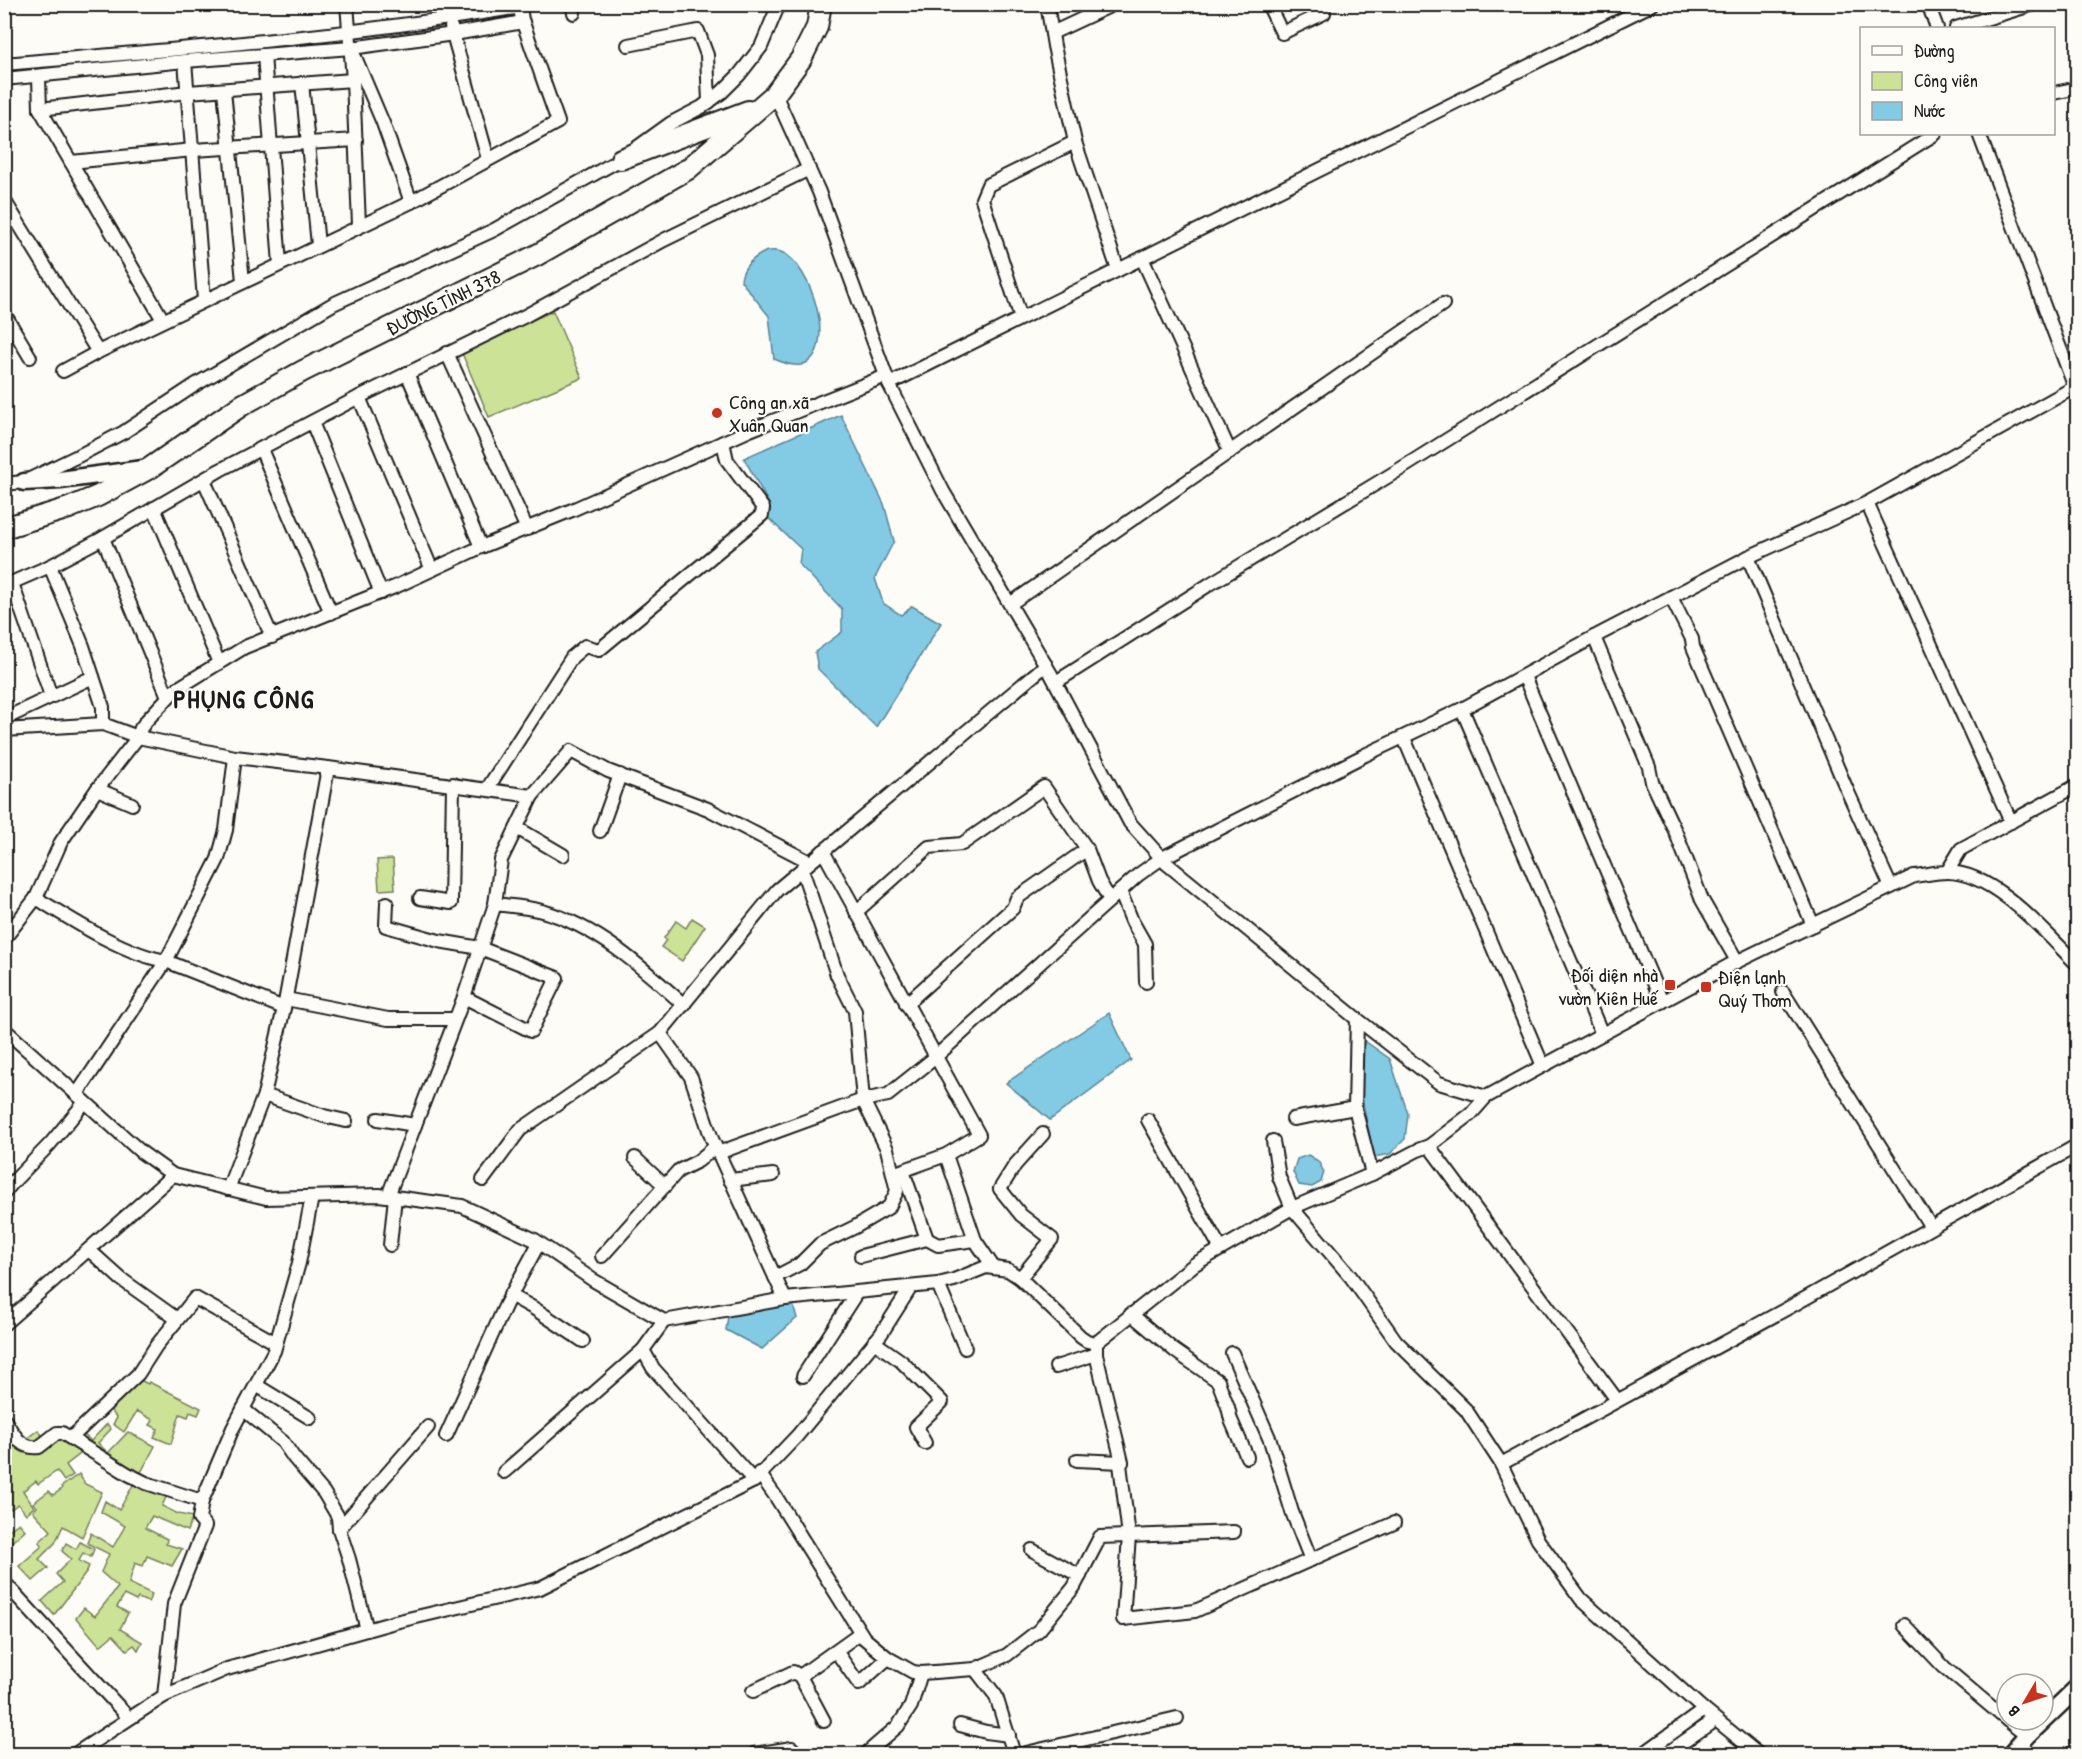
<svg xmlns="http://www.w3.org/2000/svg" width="2082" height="1759" font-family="'Patrick Hand',sans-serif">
<rect width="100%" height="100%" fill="#fdfcf7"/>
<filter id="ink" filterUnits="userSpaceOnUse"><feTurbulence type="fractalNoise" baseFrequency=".0167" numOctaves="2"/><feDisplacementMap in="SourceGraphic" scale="12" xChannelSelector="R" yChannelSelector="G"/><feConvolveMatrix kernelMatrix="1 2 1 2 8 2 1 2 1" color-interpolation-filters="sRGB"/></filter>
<g filter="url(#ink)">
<g fill="#cbe297" stroke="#747f5a" stroke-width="1.5">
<polygon points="553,311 582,378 489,417 461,351"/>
<polygon points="393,859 395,889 379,890 377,860"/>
<polygon points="692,918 705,926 682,961 661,947 666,940 664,938 676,921 686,928"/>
<polygon points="138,1379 148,1384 149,1382 201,1408 198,1415 190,1412 188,1417 180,1414 171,1444 154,1437 158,1429 150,1425 153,1420 137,1411 124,1432 113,1424 117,1418 108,1407"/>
<polygon points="107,1424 111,1429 98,1443 108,1453 128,1432 155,1446 139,1476 74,1438 81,1432 91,1441"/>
<polygon points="38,1430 48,1443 60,1435 84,1451 66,1465 73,1475 64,1481 57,1471 38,1484 36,1481 23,1491 34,1507 26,1514 18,1504 11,1509 9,1507 5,1510 5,1447 23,1441"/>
<polygon points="79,1474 85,1484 102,1492 82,1537 63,1526 55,1543 39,1559 48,1568 33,1581 19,1566 42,1546 39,1542 51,1531 33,1511 37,1507 33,1503 49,1491 53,1495 62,1489 61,1487"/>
<polygon points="136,1480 168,1493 162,1506 178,1514 193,1517 187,1531 152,1516 145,1528 167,1539 166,1544 182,1549 172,1566 147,1556 143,1566 135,1563 129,1583 152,1594 148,1602 138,1598 136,1601 124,1595 117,1607 128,1613 120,1629 142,1642 138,1650 134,1645 127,1650 113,1635 100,1646 76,1618 84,1608 95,1616 118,1587 101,1572 109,1554 87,1543 91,1533 113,1547 125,1526 101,1512 105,1501 119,1510"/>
<polygon points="19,1523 25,1530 5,1548 5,1533"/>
<polygon points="80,1542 94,1549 91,1557 83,1553 79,1561 89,1566 86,1573 54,1615 42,1601 63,1582 56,1574 71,1559 62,1551 66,1543 76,1549"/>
</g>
<g fill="#83cae4" stroke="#5a8494" stroke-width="1.5">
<path d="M767,251C771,251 777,250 781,252C811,263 840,354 801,365C792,367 782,362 774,359L769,316L741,281C742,266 754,257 767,251Z"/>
<polygon points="841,415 884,504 894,541 875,578 883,603 901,615 912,606 941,623 876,727 818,669 815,652 842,632 842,609 799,564 801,549 767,517 769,504 744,458"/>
<polygon points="1109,1013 1131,1060 1050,1120 1006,1083"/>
<polygon points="1362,1039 1390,1059 1408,1114 1405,1139 1390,1154 1374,1157 1361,1094"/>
<polygon points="1308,1155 1318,1161 1324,1172 1321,1182 1312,1187 1299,1185 1293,1172 1297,1159"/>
<polygon points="792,1302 797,1318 762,1349 726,1330 728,1316"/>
</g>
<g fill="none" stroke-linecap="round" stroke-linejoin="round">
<defs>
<g id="street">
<polyline points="347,4 353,80 359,225"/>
<polyline points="572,4 574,13"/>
<polyline points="1047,4 1054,46 1075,142 1118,270"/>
<polyline points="1268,4 1282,33 1324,13 1321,4"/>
<polyline points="1928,4 1937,28"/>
<polyline points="451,27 488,159"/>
<polyline points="1956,28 2034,4"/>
<polyline points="1052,33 1114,4"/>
<polyline points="628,45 698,31 707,55 709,102"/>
<polyline points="264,55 280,264"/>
<polyline points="355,57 383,123 411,202"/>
<polyline points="185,61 204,300"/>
<path d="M4,64C176,50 349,36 520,7L522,20L558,122L411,202L98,352L4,200"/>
<polyline points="39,77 40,109 163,320"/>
<polyline points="4,79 185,61 351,48 454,34 523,22"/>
<polyline points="302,83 318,245"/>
<polyline points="224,90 243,281"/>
<polyline points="2054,93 2078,88"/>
<polyline points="775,94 819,192 889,384 943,491 1051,674 1130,823 1166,863 1357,1019 1439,1083 1486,1097"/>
<polyline points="40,109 188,92 353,80"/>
<polyline points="1979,134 2077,393"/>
<polyline points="71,162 193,150 356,140"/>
<polyline points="1142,258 1230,452"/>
<polyline points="4,313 30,357"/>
<polyline points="1021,318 982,199 988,185 1075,142"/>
<polyline points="447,353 527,529"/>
<polyline points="63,371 98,352"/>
<polyline points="407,373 481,547"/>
<polyline points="889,384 1653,4"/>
<polyline points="359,397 432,570"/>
<polyline points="312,422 381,593"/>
<polyline points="261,449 331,613"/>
<polyline points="204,480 272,637"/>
<polyline points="4,484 24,482 82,454 124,432 195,385 333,304 494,230 621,159 671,123 702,107 722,92 739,75 761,47 779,4"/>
<polyline points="1867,503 2011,822"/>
<polyline points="154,508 219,663"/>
<polyline points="103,538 168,697"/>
<polyline points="1748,557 1847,790 1891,887"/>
<polyline points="50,566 83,646 103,707 103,724"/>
<polyline points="12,583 51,696"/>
<polyline points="4,586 50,566 103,538 220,470 359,397 525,316 664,240 809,169"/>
<polyline points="1671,597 1692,639 1693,647 1813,925"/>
<polyline points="1010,604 1443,304"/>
<polyline points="1594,637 1649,767 1652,782 1676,833 1702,900 1737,961"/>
<polyline points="1524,676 1662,1002"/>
<polyline points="1056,682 1210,584 1402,468 1935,134"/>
<polyline points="1462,709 1602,1034"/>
<polyline points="4,719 93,677"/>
<polyline points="4,730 103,724 138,737 95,792 61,842 36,898"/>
<polyline points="1404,738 1543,1066"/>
<polyline points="328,768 235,757 138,737 141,728 147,720 175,690 245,647 397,586 481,547 572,510 750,430 886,376"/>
<polyline points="97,789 132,804"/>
<polyline points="487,789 572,657 585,646 599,650 762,515 763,508 727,460 723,442"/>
<polyline points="517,828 563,855"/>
<polyline points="600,831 620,775"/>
<polyline points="823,851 979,1135 946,1155 893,1174"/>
<polyline points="1947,872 1961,849 2078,785"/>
<polyline points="1120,891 1132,921 1145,944 1146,982"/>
<polyline points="420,898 451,903 453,784"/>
<polyline points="387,903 386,926 439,941 480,948 557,978 531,1031 464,997"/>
<polyline points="495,904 501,860 532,796 571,751 608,771 708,809 810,862"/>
<polyline points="856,912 929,847 962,844 1044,787 1087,849 1099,881 1110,900"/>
<path d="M4,939L36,898C72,920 124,954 166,961L284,1008L328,768L532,796"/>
<polyline points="1783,992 1931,1227"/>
<polyline points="286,999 388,1019 455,1019"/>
<polyline points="906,1004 1013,908 1017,898 1087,849"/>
<polyline points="4,1029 141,1152 173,1175 266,1198 379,1195 462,1206 535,1240 593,1280 664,1321 785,1299 938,1284 954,1280 986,1267 1008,1270 1020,1278 1081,1337 1087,1341 1096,1343 1195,1264 1292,1208 1372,1174 1355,1108 1357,1019"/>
<polyline points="660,1033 691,1077 712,1139 785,1299"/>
<polyline points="77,1094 166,961 218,859 226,830 235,757"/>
<polyline points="264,1095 324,1116 346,1121"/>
<polyline points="378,1119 415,1125"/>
<polyline points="1293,1119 1355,1108"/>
<polyline points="1148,1120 1221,1249"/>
<polyline points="1273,1141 1279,1177 1292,1208 1351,1277 1396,1341 1466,1410 1500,1462 1538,1540 1581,1599 1704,1710 1758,1754"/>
<polyline points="1429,1146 1617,1400"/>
<polyline points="718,1153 863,1100 888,1095 932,1060 1138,875 1162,858 1365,755 1462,709 1594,637 1748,557 1867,503 2075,387"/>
<polyline points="946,1155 975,1240 994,1268"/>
<polyline points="635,1158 665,1186"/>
<polyline points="903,1171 927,1239"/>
<path d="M1372,1174L1418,1150L1429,1146L1471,1114L1486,1097L1543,1066L1728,966L1914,876C1924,875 1936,872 1947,872C1995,872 2045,933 2078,965"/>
<polyline points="483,1180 520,1130 660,1033 777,890 1046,665"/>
<polyline points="730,1180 773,1175"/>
<polyline points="228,1189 264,1095 284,1008"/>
<polyline points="4,1193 14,1181 50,1144 85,1102"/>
<path d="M388,1196L464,997L495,904C510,906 527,907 542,911C597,926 643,968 684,1005"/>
<polyline points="390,1245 395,1197"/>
<polyline points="89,1250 121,1279 177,1319"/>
<polyline points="602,1256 678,1171 698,1161 715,1147"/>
<polyline points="861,1256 927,1239 938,1245 975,1240"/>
<polyline points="775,1277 800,1264 820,1244 855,1227 889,1207 897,1191 887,1149 863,1100 855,1011 837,975 802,869"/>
<polyline points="1020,1278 1052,1239 1021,1215 1000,1189 1015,1165 1043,1134"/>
<polyline points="938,1284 965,1348"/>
<polyline points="510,1295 535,1309 583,1341"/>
<polyline points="1131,1314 1175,1351 1218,1381 1228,1407 1231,1420 1247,1457"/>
<polyline points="664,1321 643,1350 653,1368 754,1481"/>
<polyline points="4,1324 173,1175"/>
<polyline points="874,1342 901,1361 942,1402 916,1427 925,1443"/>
<polyline points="1096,1343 1096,1354 1122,1462 1120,1464 1129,1536 1123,1619 1195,1611 1394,1523"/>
<polyline points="1232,1353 1270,1440 1292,1512 1311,1560"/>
<polyline points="1056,1367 1096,1354"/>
<polyline points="803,1376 857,1292"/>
<polyline points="256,1385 310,1418"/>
<polyline points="243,1409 283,1442 294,1458 324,1493 338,1517 339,1529"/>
<path d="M4,1419C13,1433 20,1450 39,1447L57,1433H62L128,1474L146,1483L202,1501"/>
<polyline points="446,1436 506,1304 539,1243"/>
<polyline points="71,1438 138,1374 156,1346 195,1298 276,1343"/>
<polyline points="4,1444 15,1436"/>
<polyline points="1077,1460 1122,1462"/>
<polyline points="1501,1464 1788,1308 2078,1145"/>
<polyline points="504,1472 643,1350"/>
<polyline points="759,1473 776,1497 864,1638 888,1658 913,1672 921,1673 975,1669 1007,1655 1039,1630 1074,1587 1100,1537 1234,1532"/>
<polyline points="1032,1550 1080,1576"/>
<polyline points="4,1582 129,1718"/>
<polyline points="1904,1625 1944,1667 2007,1720"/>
<polyline points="367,1630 349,1559 339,1529 428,1427"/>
<polyline points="836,1651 859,1684 888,1658"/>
<polyline points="975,1669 996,1696 1014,1754"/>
<polyline points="753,1691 793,1672 800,1676"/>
<polyline points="164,1696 227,1669 395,1622 540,1588 754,1481 797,1436 881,1334 911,1287"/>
<polyline points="2007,1720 2027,1736"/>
<polyline points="824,1721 800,1676 860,1633"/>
<polyline points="960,1725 986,1732 1009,1735"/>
<polyline points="868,1752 898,1726 911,1706 921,1673"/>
<polyline points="75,1754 164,1696 174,1604 205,1526 199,1519 202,1501 233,1428 274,1351 299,1263 312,1197"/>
<polyline points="754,1754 792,1748"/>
<polyline points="1022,1754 1177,1718"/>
<polyline points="1643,1754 1704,1710"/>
<polyline points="1666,1754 1715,1720"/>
</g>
<g id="secondary">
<polyline points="24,482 60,480 143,469"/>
<polyline points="2011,1754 2027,1736 2078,1687"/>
</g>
<g id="primary">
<polyline points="621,159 748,111"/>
<polyline points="4,528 69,508 98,496 150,468 242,405 303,371 537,255 688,169 775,94 801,59 817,27 821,4"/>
</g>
</defs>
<use href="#street" stroke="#1c1c1c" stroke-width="16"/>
<use href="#secondary" stroke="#1c1c1c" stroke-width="21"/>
<use href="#primary" stroke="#1c1c1c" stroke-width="24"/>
<use href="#street" stroke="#fdfcf7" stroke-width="12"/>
<use href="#secondary" stroke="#fdfcf7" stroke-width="16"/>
<use href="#primary" stroke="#fdfcf7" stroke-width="20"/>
</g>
</g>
<g fill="#c8321e" stroke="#fdfcf7" stroke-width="2">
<circle cx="717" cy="413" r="6"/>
<rect x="1664" y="979" width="12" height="12" rx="3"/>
<rect x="1700" y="981" width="12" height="12" rx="3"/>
</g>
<g text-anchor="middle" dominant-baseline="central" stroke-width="4.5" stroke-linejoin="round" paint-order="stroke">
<g font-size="20" fill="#1c1c1c" stroke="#fdfcf7">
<text transform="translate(443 302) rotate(-26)">ĐƯỜNG TỈNH 378</text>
</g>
<g font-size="20" fill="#1c1c1c" stroke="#fdfcf7" text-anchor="start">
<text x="729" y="401">Công an xã<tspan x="729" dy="23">Xuân Quan</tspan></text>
<text x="1658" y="974" text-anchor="end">Đối diện nhà<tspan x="1658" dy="23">vườn Kiên Huế</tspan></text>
<text x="1718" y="976">Điện lạnh<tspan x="1718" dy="23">Quý Thơm</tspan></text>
</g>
<g font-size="26" font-weight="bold" letter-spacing="1.5" fill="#1c1c1c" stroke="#fdfcf7">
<text x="244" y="698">PHỤNG CÔNG</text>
</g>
</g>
<rect width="2082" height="1759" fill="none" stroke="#fdfcf7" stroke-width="24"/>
<rect x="12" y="12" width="2058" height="1735" fill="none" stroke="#1c1c1c" stroke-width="2" filter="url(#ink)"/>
<rect x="1860" y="27" width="195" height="108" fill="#fdfcf7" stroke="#a3a29f" stroke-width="1.5"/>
<rect x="1872" y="46" width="30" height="9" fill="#fdfcf7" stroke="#a3a29f" stroke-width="1.5"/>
<text x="1914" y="57" font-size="18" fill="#1c1c1c">Đường</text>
<rect x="1872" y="72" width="30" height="18" fill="#cbe297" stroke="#a3a29f" stroke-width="1.5"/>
<text x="1914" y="87" font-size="18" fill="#1c1c1c">Công viên</text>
<rect x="1872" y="102" width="30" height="18" fill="#83cae4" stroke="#a3a29f" stroke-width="1.5"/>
<text x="1914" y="117" font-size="18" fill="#1c1c1c">Nước</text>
<g transform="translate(2025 1702) rotate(231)"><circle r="28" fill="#fdfcf7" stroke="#a3a29f" stroke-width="1.5"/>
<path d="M0-4.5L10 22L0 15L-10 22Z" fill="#c8321e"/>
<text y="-9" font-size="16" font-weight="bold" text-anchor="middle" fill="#1c1c1c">B</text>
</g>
</svg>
